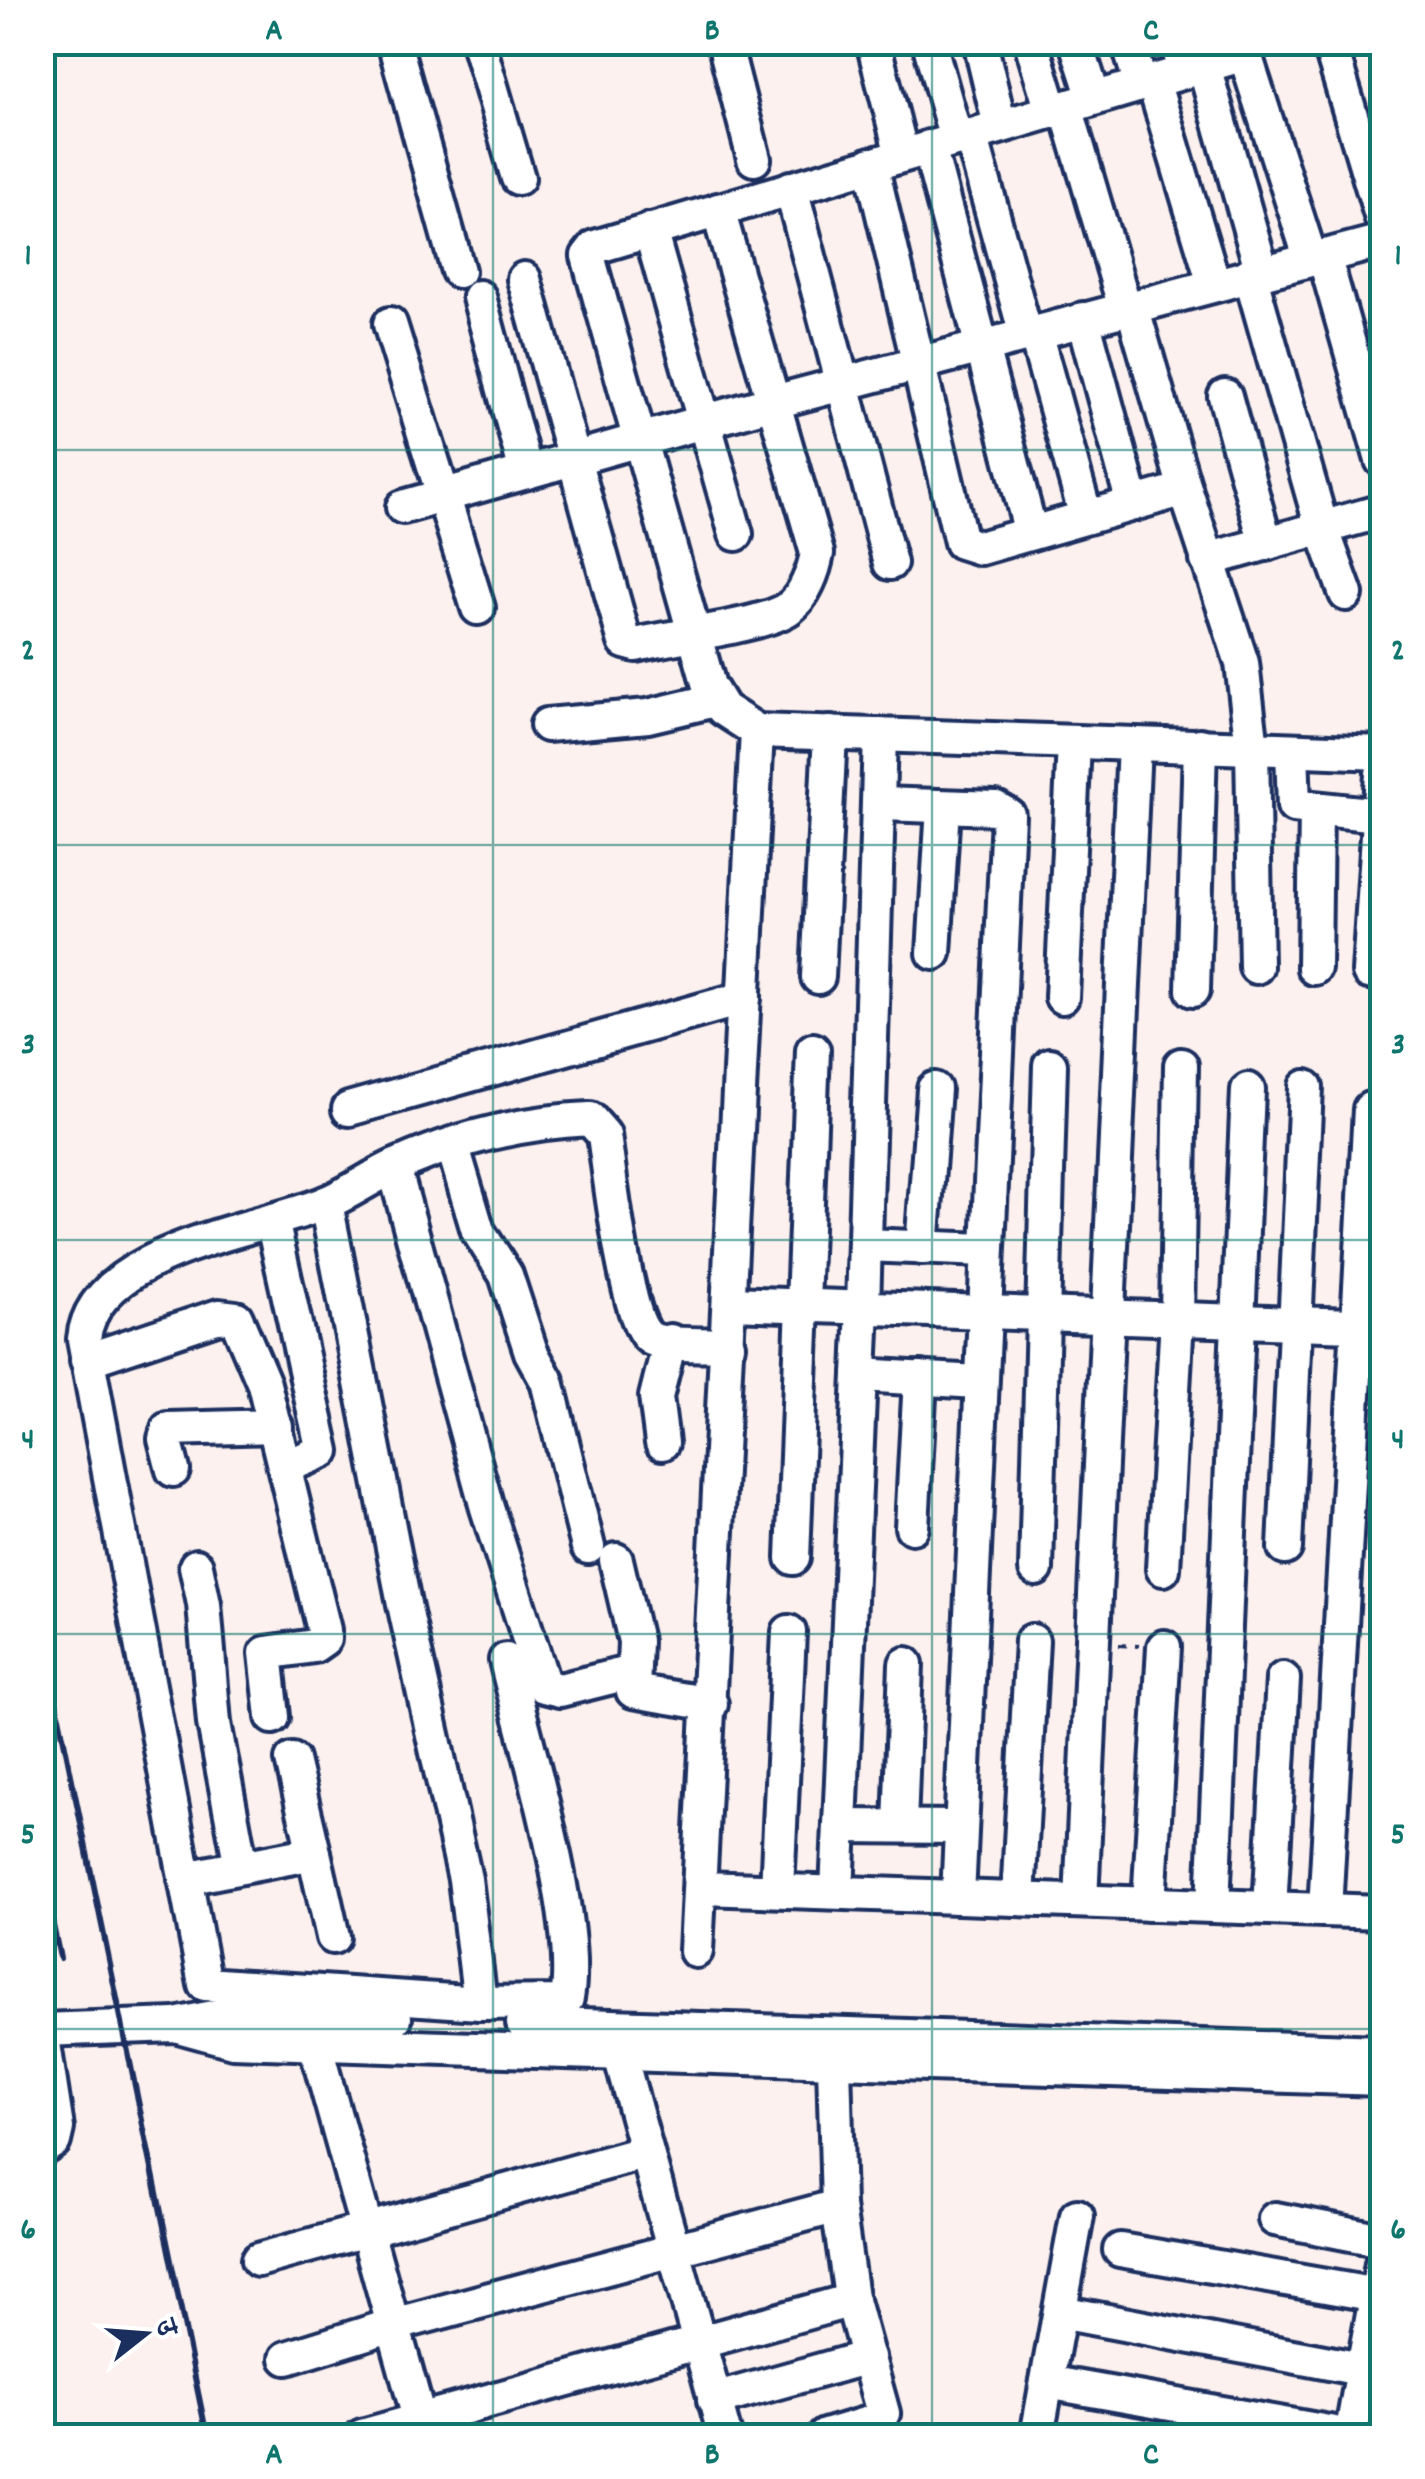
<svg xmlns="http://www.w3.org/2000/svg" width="1425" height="2479" font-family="Dekko,'Playpen Sans Deva',sans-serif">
<rect width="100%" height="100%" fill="#fcf1ee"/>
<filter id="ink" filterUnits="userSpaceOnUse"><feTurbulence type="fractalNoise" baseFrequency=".01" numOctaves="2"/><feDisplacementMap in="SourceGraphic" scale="20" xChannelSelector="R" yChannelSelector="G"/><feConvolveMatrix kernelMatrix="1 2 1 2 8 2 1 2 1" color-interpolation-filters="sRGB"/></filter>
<g filter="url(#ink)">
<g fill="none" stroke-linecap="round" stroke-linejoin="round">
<defs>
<g id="minor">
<polyline points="394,42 458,271"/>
<polyline points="478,42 518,178"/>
<polyline points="724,42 754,159"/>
<polyline points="873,42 902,155"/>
<polyline points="929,42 956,139"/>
<polyline points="980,42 1000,126"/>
<polyline points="1031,42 1052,111"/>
<polyline points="1076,42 1094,98"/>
<polyline points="1128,42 1141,85"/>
<polyline points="1177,42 1185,72"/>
<polyline points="1241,42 1311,260"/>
<polyline points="1329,42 1382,219"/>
<polyline points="1245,54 595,247 588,256 709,686 723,709 757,731 1252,748 1256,967"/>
<polyline points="1204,66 1262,272"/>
<polyline points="1153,81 1214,284"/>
<polyline points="1066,107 1125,308"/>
<polyline points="971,135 1026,335"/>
<polyline points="929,147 1031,533"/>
<polyline points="871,164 961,542 980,548 1185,489"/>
<polyline points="791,188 890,563"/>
<polyline points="650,230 736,534"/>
<polyline points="1324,256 1382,460"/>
<polyline points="1250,274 1322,528 1346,594"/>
<path d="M524,279L625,642L636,645C668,637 768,625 789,608C804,597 814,571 817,553L718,210"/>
<polyline points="479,297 526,472"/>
<polyline points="1132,306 1185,489 1242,663 1252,748 1382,753"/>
<polyline points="1083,319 1133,504"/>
<polyline points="390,324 478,608"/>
<polyline points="1035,332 1086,517"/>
<polyline points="1225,396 1266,544"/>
<polyline points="403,507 774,402 1382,241"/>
<polyline points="1207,560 1382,511"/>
<polyline points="547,725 648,716 715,700"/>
<polyline points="1292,750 1294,806 1379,815"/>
<polyline points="881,804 996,808 1008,815 958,1897"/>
<polyline points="934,953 943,807"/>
<polyline points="1314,968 1316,809"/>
<polyline points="1369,972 1382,774"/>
<polyline points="818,977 830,733"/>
<polyline points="1193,990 1200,745"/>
<polyline points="1062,997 1074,743"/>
<polyline points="349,1109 744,998"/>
<polyline points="452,1144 478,1231 506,1275 531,1352 547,1381 588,1547"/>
<polyline points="394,1167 487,1508 544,1686 560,1690 632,1672"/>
<polyline points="326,1203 404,1604 465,1879 480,2003"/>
<polyline points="272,1220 323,1451 285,1467"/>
<polyline points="865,1245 985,1250"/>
<polyline points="922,1248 934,1089"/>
<polyline points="730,1303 1382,1326"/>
<polyline points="87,1360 219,1316 236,1318 264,1384 324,1630 324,1639 314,1646 266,1653 273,1717"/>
<polyline points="860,1375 978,1382"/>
<polyline points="662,1443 656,1397 670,1341"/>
<polyline points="173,1470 165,1439 168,1429 276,1426"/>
<polyline points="912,1527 920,1378"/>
<polyline points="1285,1548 1306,1087"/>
<polyline points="793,1558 813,1050"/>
<polyline points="616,1560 635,1641 633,1691 711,1704"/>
<polyline points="196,1566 204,1604 214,1723 241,1867"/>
<polyline points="1036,1569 1050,1065"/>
<polyline points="1163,1569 1177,1318 1181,1065"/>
<path d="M506,1660C525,1741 581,1922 567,1998L559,2002L480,2003L205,1984L84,1339C92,1251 255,1231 323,1204C349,1194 372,1176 398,1165C458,1138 524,1122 590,1119L604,1135C609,1169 626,1322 650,1338C663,1346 711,1344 728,1345"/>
<polyline points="840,1826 960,1827"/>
<polyline points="900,1826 906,1664"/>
<polyline points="314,1853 333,1937"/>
<polyline points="185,1878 314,1853 292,1760"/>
<polyline points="702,1888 1382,1912"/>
<polyline points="777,1890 789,1632"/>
<polyline points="837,1892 863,1307 880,735"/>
<polyline points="1018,1899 1032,1641"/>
<polyline points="1081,1901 1134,745"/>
<polyline points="1149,1904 1164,1647"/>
<polyline points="1213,1906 1248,1090"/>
<polyline points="1270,1908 1283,1679"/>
<polyline points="1325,1910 1370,1109"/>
<polyline points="696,1951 757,731"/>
<polyline points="523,2023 1382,2052"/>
<polyline points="180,2024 232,2013 395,2018"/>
<polyline points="42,2030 175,2025 233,2041 1382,2079"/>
<polyline points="42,2031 57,2128 54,2141 42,2149"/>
<polyline points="315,2044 424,2436"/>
<polyline points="620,2055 725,2436"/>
<polyline points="1275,2219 1382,2240"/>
<polyline points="1120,2250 1377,2295"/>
<polyline points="258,2260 646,2152"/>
<polyline points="1060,2312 1382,2373"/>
<polyline points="287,2358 393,2325 838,2206"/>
<polyline points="1047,2382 1351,2436"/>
<polyline points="714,2400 868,2357"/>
<polyline points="362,2436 852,2300"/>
<polyline points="825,2436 875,2421 883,2413 851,2297 838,2206 834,2064"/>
<polyline points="1037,2436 1077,2216"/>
<polyline points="1351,2436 1382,2264"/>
</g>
</defs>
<use href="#minor" stroke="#1b2f5e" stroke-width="40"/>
<polyline stroke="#1b2f5e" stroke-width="4" stroke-dasharray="8 8" stroke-linecap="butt" points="1119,1645 1139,1646"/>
<use href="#minor" stroke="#fff" stroke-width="32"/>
<g stroke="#1b2f5e" stroke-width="6">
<polyline points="42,1634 207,2436"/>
<polyline points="42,1873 60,1958"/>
</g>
</g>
</g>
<path fill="none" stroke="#0f766e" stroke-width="2.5" stroke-opacity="0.55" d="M493,42V2436M932,42V2436M42,450H1382M42,845H1382M42,1240H1382M42,1634H1382M42,2029H1382"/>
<rect width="1425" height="2479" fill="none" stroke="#fff" stroke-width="110"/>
<g transform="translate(145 2334) rotate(73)" stroke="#ffffff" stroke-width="8" paint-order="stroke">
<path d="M0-8L18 38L0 25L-18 38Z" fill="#1b2f5e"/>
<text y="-15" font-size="28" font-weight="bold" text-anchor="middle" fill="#1b2f5e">उ</text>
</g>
<rect x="55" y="55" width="1315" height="2369" fill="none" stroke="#0f766e" stroke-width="4"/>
<g font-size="32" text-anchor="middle" font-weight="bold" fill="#0f766e">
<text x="274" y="39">A</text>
<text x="712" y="39">B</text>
<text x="1151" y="39">C</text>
<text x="28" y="264">1</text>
<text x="1398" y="264">1</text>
<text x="28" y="659">2</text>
<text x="1398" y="659">2</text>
<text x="28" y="1053">3</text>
<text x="1398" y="1053">3</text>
<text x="28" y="1448">4</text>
<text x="1398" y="1448">4</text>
<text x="28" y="1843">5</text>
<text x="1398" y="1843">5</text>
<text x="28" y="2238">6</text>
<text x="1398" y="2238">6</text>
<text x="274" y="2463">A</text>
<text x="712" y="2463">B</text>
<text x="1151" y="2463">C</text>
</g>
</svg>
